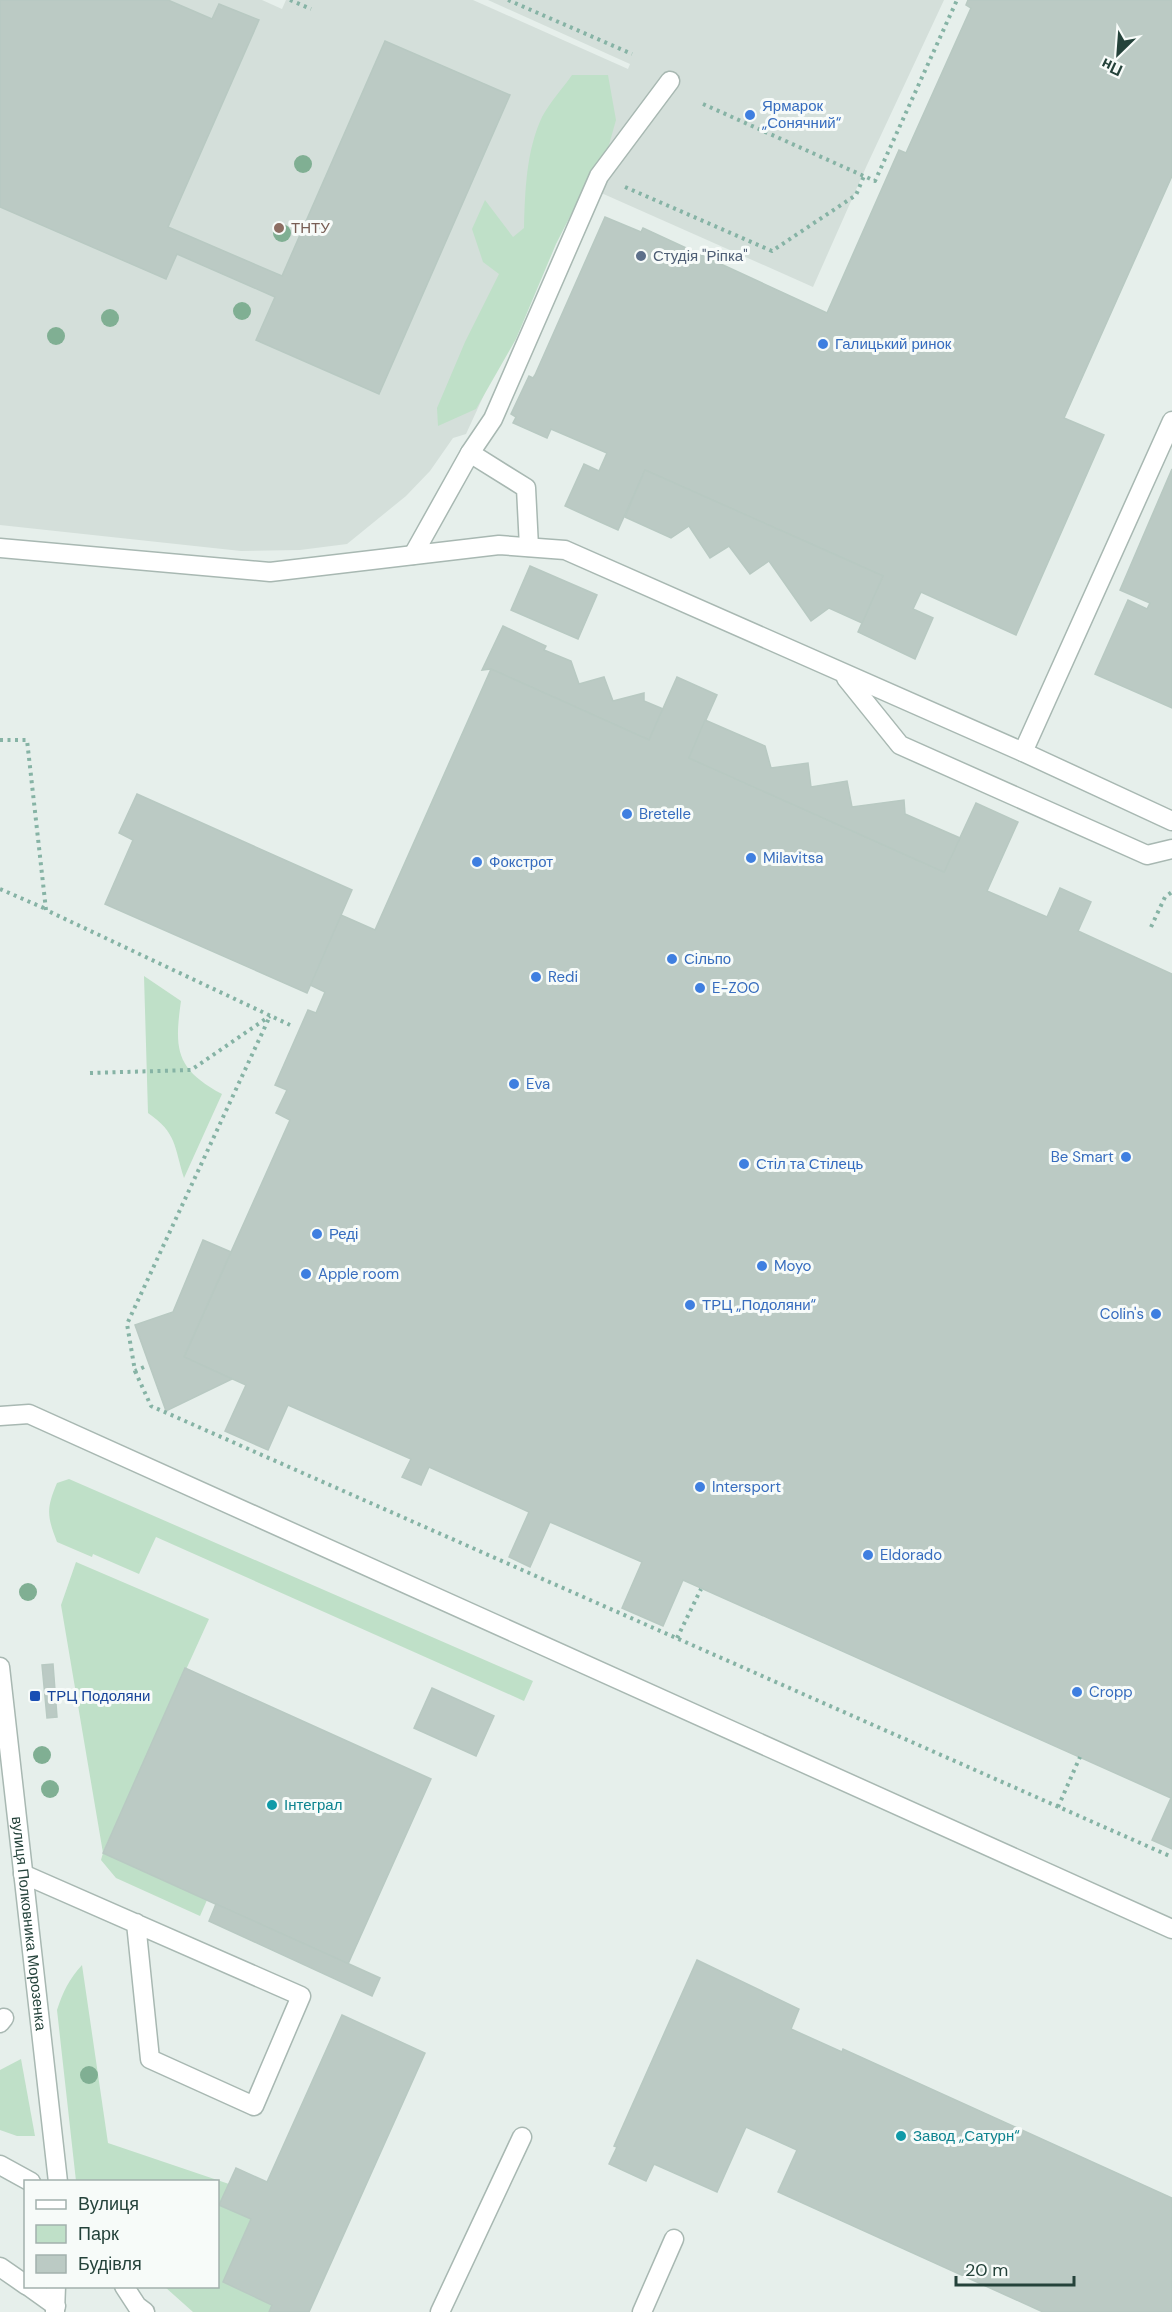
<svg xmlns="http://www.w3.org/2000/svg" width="1172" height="2312" font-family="'DM Sans',sans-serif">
<rect width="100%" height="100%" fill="#e6efeb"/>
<polygon fill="#d4dfda" points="0,0 262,0 282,9 286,0 473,0 628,69 630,64 488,0 944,0 867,165 813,287 581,184 466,434 453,438 430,471 406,496 347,544 300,550 241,551 0,525"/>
<g fill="#bfe0c8">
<path d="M572,75H608L616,120L607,152L582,193L556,244L516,339L476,409L438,426L437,408L465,342L499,274L483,262L472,229L485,200L513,237L524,228C525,192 526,151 542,117C550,102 563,88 572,75Z"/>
<path d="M144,976L181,1001C174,1050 176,1069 222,1094L184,1178C174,1146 177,1133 148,1113Z"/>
<path d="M69,1479L533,1681L524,1701L156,1537L139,1574L93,1554L92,1557L57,1542C47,1516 46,1509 57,1483Z"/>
<polygon points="76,1562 209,1619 103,1852 207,1900 200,1916 116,1878 101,1860 103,1853 61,1605"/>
<path d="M82,1965L108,2143L229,2184L219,2205L251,2219L223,2282L272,2305L269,2312H193L165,2287L218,2286V2182L76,2181L57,2010C63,1992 69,1979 82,1965Z"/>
<polygon points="21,2059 35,2136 17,2136 0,2130 0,2070"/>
</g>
<g fill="#bbcac4" stroke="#b8c9c2" stroke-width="1.5">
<polygon points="0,0 168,0 212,19 219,4 259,20 168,227 282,276 385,41 510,95 379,394 256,340 275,297 177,254 166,279 0,207"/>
<polygon points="968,0 1172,0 1172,176 1064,418 1104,435 1016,635 921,592 913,609 933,618 915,659 858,632 883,576 645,470 618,530 598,521 565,506 584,464 599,471 607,453 551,429 547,438 513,423 516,417 511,414 529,376 533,378 535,375 605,217 641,232 643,228 827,313 899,150 906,153 971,8 966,5"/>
<polygon points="1172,469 1172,708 1095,674 1128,600 1147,609 1150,603 1120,590"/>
<polygon points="645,470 883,576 862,623 829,608 811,621 769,561 750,574 729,546 710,558 689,526 671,538 625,517"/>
<polygon points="530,566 597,595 578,639 511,610"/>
<polygon points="503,626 546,646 544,650 571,661 579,684 604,677 613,701 644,693 644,701 663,709 649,740 491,669 482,670"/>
<polygon points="491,669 649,740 677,677 717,695 689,758 944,872 976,803 1018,822 987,891 1047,917 1060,888 1091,902 1078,931 1172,974 1172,1849 1152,1840 1171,1798 683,1580 663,1626 622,1608 642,1562 550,1522 530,1567 509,1557 529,1512 429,1467 421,1485 402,1477 411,1459 288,1405 268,1450 225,1431 246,1385 184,1357 290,1120 276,1113 287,1090 275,1085 308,1010 316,1013 325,992 310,985 341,915 375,930"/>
<polygon points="705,720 765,746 771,768 808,763 811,787 847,781 852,807 904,800 905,814 960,838 944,872 689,758"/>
<polygon points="137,794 352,890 307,993 105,904 133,840 119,833"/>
<polygon points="203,1240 231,1252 184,1357 232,1379 166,1411 135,1325 173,1312"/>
<polygon points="53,1664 57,1717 47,1718 42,1665"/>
<polygon points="185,1668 431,1779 348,1964 103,1853"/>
<polygon points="432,1688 494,1716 476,1756 414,1728"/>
<polygon points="216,1904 380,1978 372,1996 209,1921"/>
<polygon points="697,1960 799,2009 791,2029 842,2052 843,2049 1172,2198 1172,2312 1043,2312 778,2192 797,2150 746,2127 717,2192 654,2164 646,2181 609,2164 617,2147 614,2146"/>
<polygon points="342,2015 425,2053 309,2312 269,2312 272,2305 223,2282 251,2219 219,2205 236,2168 267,2182"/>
</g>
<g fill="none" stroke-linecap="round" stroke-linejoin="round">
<defs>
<g id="service">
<polyline points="470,453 526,488 529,547"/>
<polyline points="0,548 270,572 499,545 565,550 1023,752 1172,821"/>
<polyline points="413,555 470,453 493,419 599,176 670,81"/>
<polyline points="846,678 900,745 1147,855 1172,849"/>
<polyline points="1023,752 1172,421"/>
<polyline points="0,1416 29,1414 1172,1929"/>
<polyline points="23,1874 301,1996 254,2106 150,2059 136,1923"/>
<polyline points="0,2023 4,2018"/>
<polyline points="0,2165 31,2182"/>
<polyline points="0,2267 26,2285"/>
<polyline points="28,2286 56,2306"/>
<polyline points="124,2286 137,2306 145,2312"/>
<polyline points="440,2312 522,2137"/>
<polyline points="642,2312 674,2239"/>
</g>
<g id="minor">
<path id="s1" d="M0,1667L58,2182"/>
<polyline points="55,2312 56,2286"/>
</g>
</defs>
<use href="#service" stroke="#a8b8b2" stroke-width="21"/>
<use href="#minor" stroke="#a8b8b2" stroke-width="21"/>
<g stroke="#86b3a5" stroke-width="4" stroke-dasharray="3 4.5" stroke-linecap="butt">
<polyline points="290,0 311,9"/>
<polyline points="508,0 632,54"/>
<polyline points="703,104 875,181 957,0"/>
<polyline points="625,187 772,251 856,195 864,176"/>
<polyline points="0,740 27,740 46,910 290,1025"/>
<polyline points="0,889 46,909"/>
<polyline points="1151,927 1165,897 1172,892"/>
<polyline points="90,1073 191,1070 270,1016"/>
<polyline points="144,1367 135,1371 127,1324 270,1016"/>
<polyline points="135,1371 151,1406 1172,1857"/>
<polyline points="677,1638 701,1589"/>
<polyline points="1058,1807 1080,1757"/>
</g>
<use href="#service" stroke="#fff" stroke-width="18"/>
<use href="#minor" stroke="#fff" stroke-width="18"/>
</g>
<g fill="#80af93">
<circle cx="303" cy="164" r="9"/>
<circle cx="282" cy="233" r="9"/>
<circle cx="242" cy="311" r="9"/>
<circle cx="110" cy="318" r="9"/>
<circle cx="56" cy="336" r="9"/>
<circle cx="28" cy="1592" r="9"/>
<circle cx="42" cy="1755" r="9"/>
<circle cx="50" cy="1789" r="9"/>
<circle cx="89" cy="2075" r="9"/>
</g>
<g fill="#3f7fe0" stroke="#f7fbf9" stroke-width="2">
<circle cx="750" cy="115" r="6"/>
<circle cx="823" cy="344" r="6"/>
<circle cx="627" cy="814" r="6"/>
<circle cx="751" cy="858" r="6"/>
<circle cx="477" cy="862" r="6"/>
<circle cx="672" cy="959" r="6"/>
<circle cx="536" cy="977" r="6"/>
<circle cx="700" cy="988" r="6"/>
<circle cx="514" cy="1084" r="6"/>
<circle cx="1126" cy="1157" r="6"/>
<circle cx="744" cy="1164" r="6"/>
<circle cx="317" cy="1234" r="6"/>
<circle cx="762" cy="1266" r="6"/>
<circle cx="306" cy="1274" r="6"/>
<circle cx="690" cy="1305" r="6"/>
<circle cx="1156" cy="1314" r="6"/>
<circle cx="700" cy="1487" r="6"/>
<circle cx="868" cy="1555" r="6"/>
<circle cx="1077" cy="1692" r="6"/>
</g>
<circle fill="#8d6e63" stroke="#f7fbf9" stroke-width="2" cx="279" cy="228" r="6"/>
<circle fill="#5c6f8a" stroke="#f7fbf9" stroke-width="2" cx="641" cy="256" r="6"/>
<rect fill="#1a4fb4" stroke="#f7fbf9" stroke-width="2" x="29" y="1690" width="12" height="12" rx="3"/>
<g fill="#0f9aa8" stroke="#f7fbf9" stroke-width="2">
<circle cx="272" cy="1805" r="6"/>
<circle cx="901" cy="2136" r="6"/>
</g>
<g text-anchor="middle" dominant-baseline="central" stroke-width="6" stroke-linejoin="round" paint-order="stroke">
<g font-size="15" fill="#366cbe" stroke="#f7fbf9" text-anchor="start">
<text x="762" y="106">Ярмарок<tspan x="762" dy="17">„Сонячний“</tspan></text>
<text x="835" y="344">Галицький ринок</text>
<text x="639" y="814">Bretelle</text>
<text x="763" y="858">Milavitsa</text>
<text x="489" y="862">Фокстрот</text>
<text x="684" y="959">Сільпо</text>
<text x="548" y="977">Redi</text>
<text x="712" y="988">E-ZOO</text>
<text x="526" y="1084">Eva</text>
<text x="1114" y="1157" text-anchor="end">Be Smart</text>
<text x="756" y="1164">Стіл та Стілець</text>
<text x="329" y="1234">Реді</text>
<text x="774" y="1266">Moyo</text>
<text x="318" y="1274">Apple room</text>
<text x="702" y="1305">ТРЦ „Подоляни“</text>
<text x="1144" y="1314" text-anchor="end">Colin's</text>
<text x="712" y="1487">Intersport</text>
<text x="880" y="1555">Eldorado</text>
<text x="1089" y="1692">Cropp</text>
</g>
<g font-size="15" fill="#785e54" stroke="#f7fbf9" text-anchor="start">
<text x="291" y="228">ТНТУ</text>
</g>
<g font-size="15" fill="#4e5e75" stroke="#f7fbf9" text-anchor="start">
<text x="653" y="256">Студія "Ріпка"</text>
</g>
<g font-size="15" fill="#164399" stroke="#f7fbf9" text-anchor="start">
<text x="47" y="1696">ТРЦ Подоляни</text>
</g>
<g font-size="15" fill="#0d838f" stroke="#f7fbf9" text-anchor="start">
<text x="284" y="1805">Інтеграл</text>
<text x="913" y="2136">Завод „Сатурн“</text>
</g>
<g font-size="15" fill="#24423a" stroke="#f7fbf9">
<text stroke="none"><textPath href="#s1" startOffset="258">вулиця Полковника Морозенка</textPath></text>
</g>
</g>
<rect x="24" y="2180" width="195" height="108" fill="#f7fbf9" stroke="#a3b1ad" stroke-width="1.5"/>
<rect x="36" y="2200" width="30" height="9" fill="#ffffff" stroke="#a3b1ad" stroke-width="1.5"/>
<text x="78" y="2210" font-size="18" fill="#24423a">Вулиця</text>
<rect x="36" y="2225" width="30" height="18" fill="#bfe0c8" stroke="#a3b1ad" stroke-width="1.5"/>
<text x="78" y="2240" font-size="18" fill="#24423a">Парк</text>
<rect x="36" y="2255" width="30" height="18" fill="#bbcac4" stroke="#a3b1ad" stroke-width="1.5"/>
<text x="78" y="2270" font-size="18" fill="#24423a">Будівля</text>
<g transform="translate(1118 54) rotate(205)" stroke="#f7fbf9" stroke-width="4.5" paint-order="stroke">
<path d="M0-4.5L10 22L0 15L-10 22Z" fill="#24423a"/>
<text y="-9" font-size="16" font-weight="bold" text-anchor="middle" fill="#24423a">Пн</text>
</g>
<path d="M956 2276v9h118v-9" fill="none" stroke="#24423a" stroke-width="3"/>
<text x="965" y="2276" font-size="18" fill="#24423a" stroke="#f7fbf9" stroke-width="4.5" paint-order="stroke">20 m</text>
</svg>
